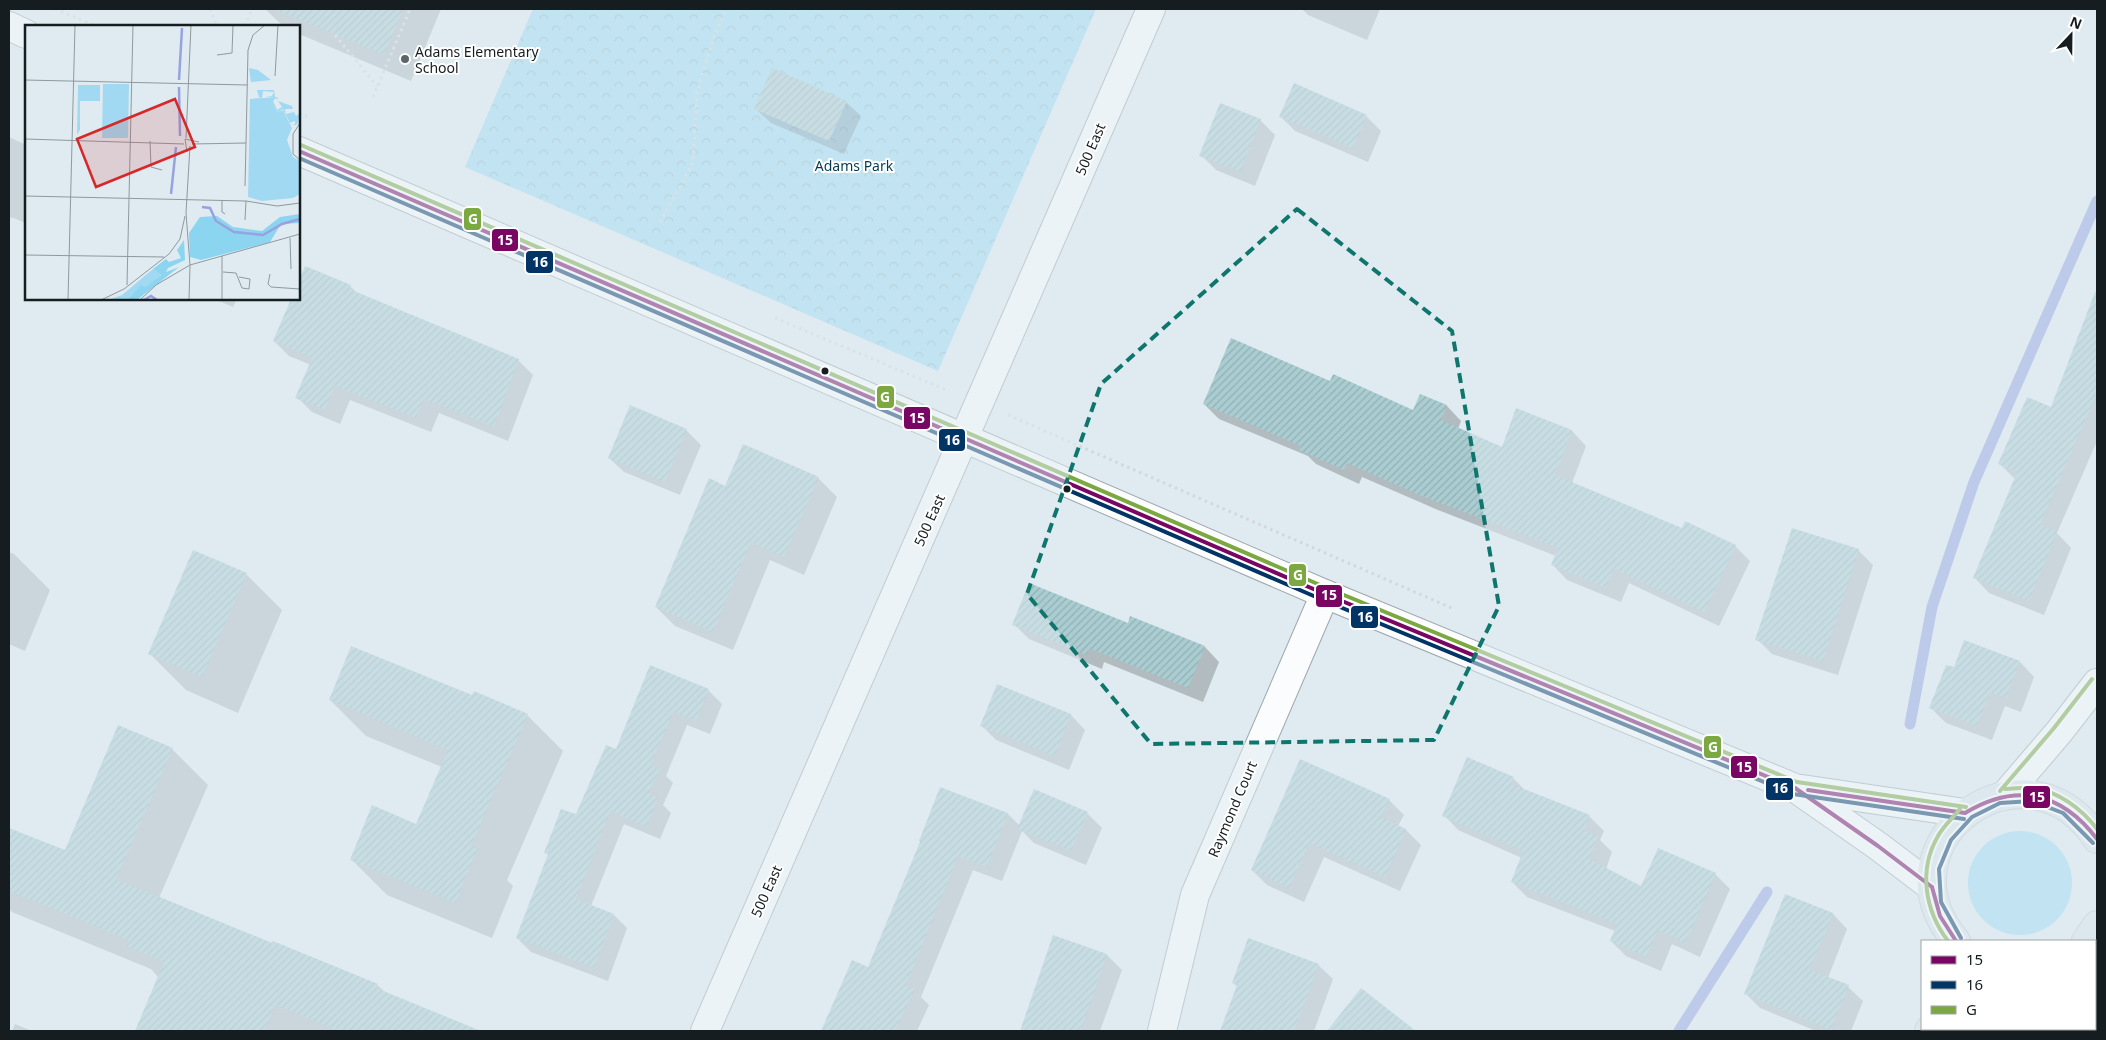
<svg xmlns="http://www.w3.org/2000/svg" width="2106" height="1040" font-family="'Noto Sans',sans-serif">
<defs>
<pattern id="park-crowns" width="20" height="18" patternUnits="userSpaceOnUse" patternTransform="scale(1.25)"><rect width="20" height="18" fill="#a0d9f1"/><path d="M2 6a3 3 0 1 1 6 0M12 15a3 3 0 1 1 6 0" fill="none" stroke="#89bace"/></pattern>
<pattern id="building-hatch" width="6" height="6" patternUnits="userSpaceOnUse" patternTransform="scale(1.25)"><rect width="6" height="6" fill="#aacdd2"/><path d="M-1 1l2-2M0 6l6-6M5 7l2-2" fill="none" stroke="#92b0b4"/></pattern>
</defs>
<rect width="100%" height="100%" fill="#dfebf1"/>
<circle fill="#a0d9f1" cx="2020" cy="883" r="52"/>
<polygon fill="url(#park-crowns)" points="533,9 1096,9 938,371 465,167"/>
<g fill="#0003">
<polygon points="265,9 441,9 411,81 299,34 299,26 283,26"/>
<polygon points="1302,9 1380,9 1367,40 1308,15"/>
<polygon points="846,102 861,116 844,154 771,123 756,109"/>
<polygon points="1366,116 1381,131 1368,162 1295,131 1281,117"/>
<polygon points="1260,120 1275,135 1255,186 1216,170 1201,155"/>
<polygon points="9,137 26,145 26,223 11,217 9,222"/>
<polygon points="306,267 350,286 359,295 518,360 533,375 508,441 439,413 431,432 350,400 340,424 312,412 297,397 311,365 289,356 274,341 292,299 299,299 299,284"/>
<polygon points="2094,297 2097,298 2097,441 2057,533 2071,548 2044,615 1989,593 1975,578 2015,479 2000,464 2051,409"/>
<polygon points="214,299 237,299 233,307"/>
<polygon points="1331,382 1414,412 1421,395 1447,406 1461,421 1458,429 1502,448 1517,410 1572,431 1586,446 1572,483 1682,529 1735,546 1750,561 1719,626 1629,583 1621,602 1567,580 1553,565 1556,556 1438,510 1362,477 1359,484 1316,464 1308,456 1219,419 1204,404"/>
<polygon points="686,430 701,445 680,495 624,472 609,458"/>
<polygon points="818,478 837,497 804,575 770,560 733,650 675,626 656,607 725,487"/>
<polygon points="1793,530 1859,551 1873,565 1838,675 1772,654 1757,639"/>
<polygon points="9,552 14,554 50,590 25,651 9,644"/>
<polygon points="246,574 282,610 238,713 186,690 150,654"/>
<polygon points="1131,618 1205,647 1219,662 1203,702 1104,662 1102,669 1029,639 1014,624 1128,625"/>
<polygon points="2020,662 2034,677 2021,712 2005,706 1992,740 1946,723 1931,708 1955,669"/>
<polygon points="651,667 708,690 722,704 710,734 687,725 666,776 673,783 663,805 671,813 660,839 624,824 591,906 614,915 627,928 608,981 531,952 517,938 549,855 546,852 576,816 616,751"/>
<polygon points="997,686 1071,715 1085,730 1069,770 996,740 981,725"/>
<polygon points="330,700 527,715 563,751 507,880 513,886 492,938 387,895 351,859 417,825 442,767 366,736"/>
<polygon points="172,749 208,785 159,898 377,985 385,992 480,1031 136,1031 159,978 151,969 12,912 9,909 9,829 65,852"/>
<polygon points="1513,778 1527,792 1589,816 1604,831 1600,840 1612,852 1606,869 1642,888 1715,874 1730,889 1700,957 1672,944 1661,971 1626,956 1611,941 1615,931 1527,897 1512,882 1522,858 1458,830 1444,815"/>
<polygon points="941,789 1008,814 1020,826 1087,813 1102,828 1086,865 1034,843 1022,831 1002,881 973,870 921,997 929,1005 917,1031 823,1031 853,962 869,969 921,842"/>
<polygon points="1389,800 1404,815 1398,826 1406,830 1421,845 1400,891 1324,857 1304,902 1267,885 1252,870"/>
<polygon points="1786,895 1833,914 1847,929 1828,978 1848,987 1863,1001 1851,1031 1816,1031 1760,1008 1746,994"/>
<polygon points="1053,936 1107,955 1122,970 1100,1031 1021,1031"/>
<polygon points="1318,965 1333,979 1314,1031 1221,1031 1238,987 1233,983"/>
<polygon points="1361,990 1414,1031 1329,1031"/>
<polygon points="15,1024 32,1031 12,1031"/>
<polygon points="2078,1029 2083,1029 2089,1031 2077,1031"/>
</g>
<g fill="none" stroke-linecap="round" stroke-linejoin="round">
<g stroke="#98a2df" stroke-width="11">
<polyline points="1910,724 1932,607 1974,482 2097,201"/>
<polyline points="1679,1031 1767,892"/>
</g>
</g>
<g fill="url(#building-hatch)">
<polygon points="274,9 403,9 384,55"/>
<polygon points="772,68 847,101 829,141 754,109"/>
<polygon points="1294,83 1367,115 1353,148 1279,117"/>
<polygon points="1220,103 1261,119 1240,172 1199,156"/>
<polygon points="305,266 351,285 349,289 519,359 494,427 424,399 416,418 335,386 325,410 295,398 312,358 273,341 291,299 299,299 299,281"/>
<polygon points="2095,292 2097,292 2097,393 2040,525 2057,532 2029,601 1973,578 2017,472 1998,464 2027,397 2051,407"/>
<polygon points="1231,338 1330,381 1333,374 1413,410 1420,394 1447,405 1441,420 1502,447 1516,408 1572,430 1555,475 1682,528 1685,521 1736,545 1704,612 1614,569 1606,588 1551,565 1558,548 1422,496 1347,463 1344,470 1299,450 1301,446 1203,404"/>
<polygon points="630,405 687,429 665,482 608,458"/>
<polygon points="743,444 819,477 784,557 751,542 713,632 655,607 709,478 725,486"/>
<polygon points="1792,528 1859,549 1823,661 1755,640"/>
<polygon points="193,550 247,573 202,677 148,654"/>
<polygon points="1029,583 1128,623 1130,616 1205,646 1188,688 1089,648 1087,655 1012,625"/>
<polygon points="1964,640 2020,661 2006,698 1990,692 1977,726 1929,708 1946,665 1954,667"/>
<polygon points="351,646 472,695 474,691 528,714 471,846 477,849 456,903 350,860 372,805 416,824 448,750 329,700"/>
<polygon points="650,665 709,689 696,721 673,712 651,765 660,768 649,794 658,798 646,827 610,811 576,899 614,914 594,968 516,938 548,854 544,853 561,809 576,814 606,745 616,749"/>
<polygon points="997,684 1071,714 1055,756 980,726"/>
<polygon points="118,725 173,748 116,879 272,943 273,941 378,984 376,988 481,1031 339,1031 276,1005 264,1031 135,1031 164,962 126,946 129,940 9,891 9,828 65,850"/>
<polygon points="1467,757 1514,777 1511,784 1590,815 1584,831 1598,836 1589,859 1641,886 1658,848 1716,873 1685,943 1658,930 1646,957 1610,941 1617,924 1511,882 1523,851 1442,816"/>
<polygon points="1300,759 1390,799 1381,817 1406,829 1385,877 1309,843 1289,888 1251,870"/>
<polygon points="940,787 1008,813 987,867 958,856 906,985 915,989 895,1031 821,1031 852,960 868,967 920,842 919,841"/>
<polygon points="1034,789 1088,812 1071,851 1017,829"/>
<polygon points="1785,894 1833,913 1810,970 1849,985 1831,1030 1744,994"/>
<polygon points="1053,935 1107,954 1081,1031 1020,1031"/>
<polygon points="1248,938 1319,964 1294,1031 1220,1031 1237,985 1232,983"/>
<polygon points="1361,988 1416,1031 1327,1031"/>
</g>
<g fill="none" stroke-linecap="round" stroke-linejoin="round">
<defs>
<g id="minor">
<polyline points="9,26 26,34"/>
<polyline points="299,151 1325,594 1795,788 1878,846 1932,887"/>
<polyline points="1802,789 1965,813"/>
<polyline points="2005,795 2059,732 2097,683"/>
<polyline points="705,1031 1151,9"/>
<polyline points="1162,1031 1195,895 1325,594"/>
</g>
<g id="major">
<path d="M1956,941C1873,842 2025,730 2097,839"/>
<polyline points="2086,941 2097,925"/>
<polyline points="1929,1031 1930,1029"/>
<polyline points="1980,1031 1982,1029"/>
</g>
</defs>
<use href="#minor" stroke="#9ea7ac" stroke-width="30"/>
<use href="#major" stroke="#c1c6c9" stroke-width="30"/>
<g stroke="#d4d7d9" stroke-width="3" stroke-dasharray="2.5 4" stroke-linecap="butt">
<polyline points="55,9 96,26"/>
<polyline points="210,9 217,26"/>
<polyline points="245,26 252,9"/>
<polyline points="335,35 377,86"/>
<polyline points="373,97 410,9"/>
<polyline points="299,113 310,118"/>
<polyline points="660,222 693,162 697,92 714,37 726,9"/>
<polyline points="775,318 949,391"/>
<polyline points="1008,415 1454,609"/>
</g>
<use href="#minor" stroke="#fafcfd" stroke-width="28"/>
<use href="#major" stroke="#dce4eb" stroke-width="28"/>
<defs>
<g id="bus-1">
<polyline points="299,151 1325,594 1795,788 1878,846 1932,887"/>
<polyline points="1808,790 1965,813"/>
<path d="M1965,813C2016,782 2061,792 2097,839"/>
<polyline points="1932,887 1940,916 1956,941"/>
</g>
<g id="bus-2">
<polyline points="299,158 1323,600 1793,794 1964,819"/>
<polyline points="1961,938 1941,902 1939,869 1951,840 1972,817 2000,803 2032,801 2063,813 2093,843"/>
</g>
<g id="bus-3">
<polyline points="301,145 1327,588 1797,782 1966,807"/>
<path d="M2005,789C2014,789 2023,787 2032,788C2058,791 2082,809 2097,829"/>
<polyline points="2000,791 2054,728 2092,679"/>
<path d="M1948,941C1925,911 1918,870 1938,836C1944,825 1953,818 1960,809"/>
</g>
</defs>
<use href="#bus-1" stroke="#fff" stroke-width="8"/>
<use href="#bus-2" stroke="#fff" stroke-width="8"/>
<use href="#bus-3" stroke="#fff" stroke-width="8"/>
<use href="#bus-1" stroke="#780662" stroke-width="4"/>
<use href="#bus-2" stroke="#023465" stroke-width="4"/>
<use href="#bus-3" stroke="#7ba841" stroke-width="4"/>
</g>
<path d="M0 0H2106V1040H0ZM1297,209L1452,331L1499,606L1434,740L1151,744L1027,594L1101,384Z" fill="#dfebf1" fill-opacity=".55" fill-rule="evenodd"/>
<path fill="none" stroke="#0f766e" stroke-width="4" stroke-dasharray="10 6" stroke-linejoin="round" d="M1297,209L1452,331L1499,606L1434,740L1151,744L1027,594L1101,384Z"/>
<circle fill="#5c656a" stroke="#fff" stroke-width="2" cx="405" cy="59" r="5"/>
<g fill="#161d21" stroke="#fff" stroke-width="2">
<circle cx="825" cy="371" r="4.5"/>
<circle cx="1067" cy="489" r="4.5"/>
</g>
<g text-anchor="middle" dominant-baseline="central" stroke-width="4" stroke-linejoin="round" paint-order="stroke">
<g font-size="14" fill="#161d21" stroke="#fff" text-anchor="start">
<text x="415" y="51">Adams Elementary<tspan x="415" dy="16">School</tspan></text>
</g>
<g font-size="14" fill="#161d21" stroke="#fff">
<text transform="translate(1090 149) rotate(-67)">500 East</text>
<text transform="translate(929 520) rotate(-66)">500 East</text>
<text transform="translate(1232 809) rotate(-67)">Raymond Court</text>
<text transform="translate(766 891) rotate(-66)">500 East</text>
</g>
<g font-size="14" fill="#043c4f" stroke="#fff">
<text x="854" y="165">Adams Park</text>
</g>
</g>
<g transform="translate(25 25)">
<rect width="275" height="275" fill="#dfebf1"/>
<path d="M53,60H75V76H55V105L52,110ZM232,65H249L250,72H241L247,71L249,67L238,66L237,73L252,72L253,75L251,73L248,76L252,85L257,82L253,76L267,81L268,84H260L261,89L269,87L271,91L275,88L273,98L271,100H267L270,99V96L265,98L258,84L252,87L246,78L234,72ZM128,244L136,250L103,275H83L97,270Z" fill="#a0d9f1"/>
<path d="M275,189V198L256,199L245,217L176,235L165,232L164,208L175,192L192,191L208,202L237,206L255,192ZM159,215L160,235L143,243L141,247L154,242L112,275H103L116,260L120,262L136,250L128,244L141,234L144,237L156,233L152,225Z" fill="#8bd5f1"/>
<path d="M224,43L233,45L246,55L226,57ZM78,59H104L103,113H77ZM235,73L244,75L252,87L258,85L267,103L262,115L268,132L275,136V169L268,173L237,176L223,172L225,74Z" fill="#a0d9f1"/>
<path fill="none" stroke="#98a2df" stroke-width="2.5" d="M154,55L157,3M154,62L155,111M146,169L151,122M177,182L185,183L191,196L209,207L238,210L257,199L275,194M119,275L126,271L132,275"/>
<path fill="none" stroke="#8f999e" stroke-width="1" d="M192,30L207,28L208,0M250,51L253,0M0,55L222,60M275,98L268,109V129L275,135M161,113L166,0M0,114L159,119M125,116L126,142L137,145M167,119L221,118L223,25L228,10L240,0M162,127L160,114L174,117M220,161L221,118M0,171L221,176L252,181L275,178M197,175V187L200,189M220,195L221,176M265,213L266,244M0,230L139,232M198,247L211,248L217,263L224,264L225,254L214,252M245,249L243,259L246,262L275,264M102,260L108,0M43,275L50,0M76,275L99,264L144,229L155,214L160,191M115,275L131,260L165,240L161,188L165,121M164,275L165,240L275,209M197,275V231"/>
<path fill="#d62828" fill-opacity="0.15" stroke="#d62828" stroke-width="2.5" d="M150,74L170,122L71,162L52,114Z"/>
<rect width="275" height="275" fill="none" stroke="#161d21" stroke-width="2.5"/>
</g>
<g stroke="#fff" stroke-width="2">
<rect x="463" y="207" width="19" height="24" rx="5" fill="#7ba841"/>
<rect x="491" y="228" width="28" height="24" rx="5" fill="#780662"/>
<rect x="525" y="250" width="29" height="24" rx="5" fill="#023465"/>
<rect x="876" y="385" width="19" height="24" rx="5" fill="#7ba841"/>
<rect x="903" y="406" width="28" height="24" rx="5" fill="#780662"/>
<rect x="938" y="428" width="28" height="24" rx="5" fill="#023465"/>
<rect x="1288" y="563" width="19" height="24" rx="5" fill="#7ba841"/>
<rect x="1315" y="584" width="28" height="24" rx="5" fill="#780662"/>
<rect x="1350" y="605" width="29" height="24" rx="5" fill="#023465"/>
<rect x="1703" y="735" width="19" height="24" rx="5" fill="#7ba841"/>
<rect x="1730" y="755" width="28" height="24" rx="5" fill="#780662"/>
<rect x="1765" y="777" width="29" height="24" rx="5" fill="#023465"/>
<rect x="2022" y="785" width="29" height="24" rx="5" fill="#780662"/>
</g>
<g font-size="14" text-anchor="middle" font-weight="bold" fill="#fff">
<text x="473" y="224">G</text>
<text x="505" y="245">15</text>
<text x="540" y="267">16</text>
<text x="885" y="402">G</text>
<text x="917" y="423">15</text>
<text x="952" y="445">16</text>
<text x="1298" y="580">G</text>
<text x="1329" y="600">15</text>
<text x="1365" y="622">16</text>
<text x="1713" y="752">G</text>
<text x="1744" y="772">15</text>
<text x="1780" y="793">16</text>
<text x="2037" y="802">15</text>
</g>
<rect width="2106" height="1040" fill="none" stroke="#161d21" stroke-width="20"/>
<rect x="1921" y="940" width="175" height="90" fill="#ffffff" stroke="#a2a5a6"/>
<rect x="1931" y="956" width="25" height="8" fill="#780662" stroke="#a2a5a6"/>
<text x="1966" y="965" font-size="15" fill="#161d21">15</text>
<rect x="1931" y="981" width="25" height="8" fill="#023465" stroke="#a2a5a6"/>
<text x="1966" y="990" font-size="15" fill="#161d21">16</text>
<rect x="1931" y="1006" width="25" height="8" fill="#7ba841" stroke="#a2a5a6"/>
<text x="1966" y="1015" font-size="15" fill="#161d21">G</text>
<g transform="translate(2071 35) rotate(22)" stroke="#ffffff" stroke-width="4" paint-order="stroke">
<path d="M0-4L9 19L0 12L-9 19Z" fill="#161d21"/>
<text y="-8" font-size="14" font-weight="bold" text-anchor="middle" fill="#161d21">N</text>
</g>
</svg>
